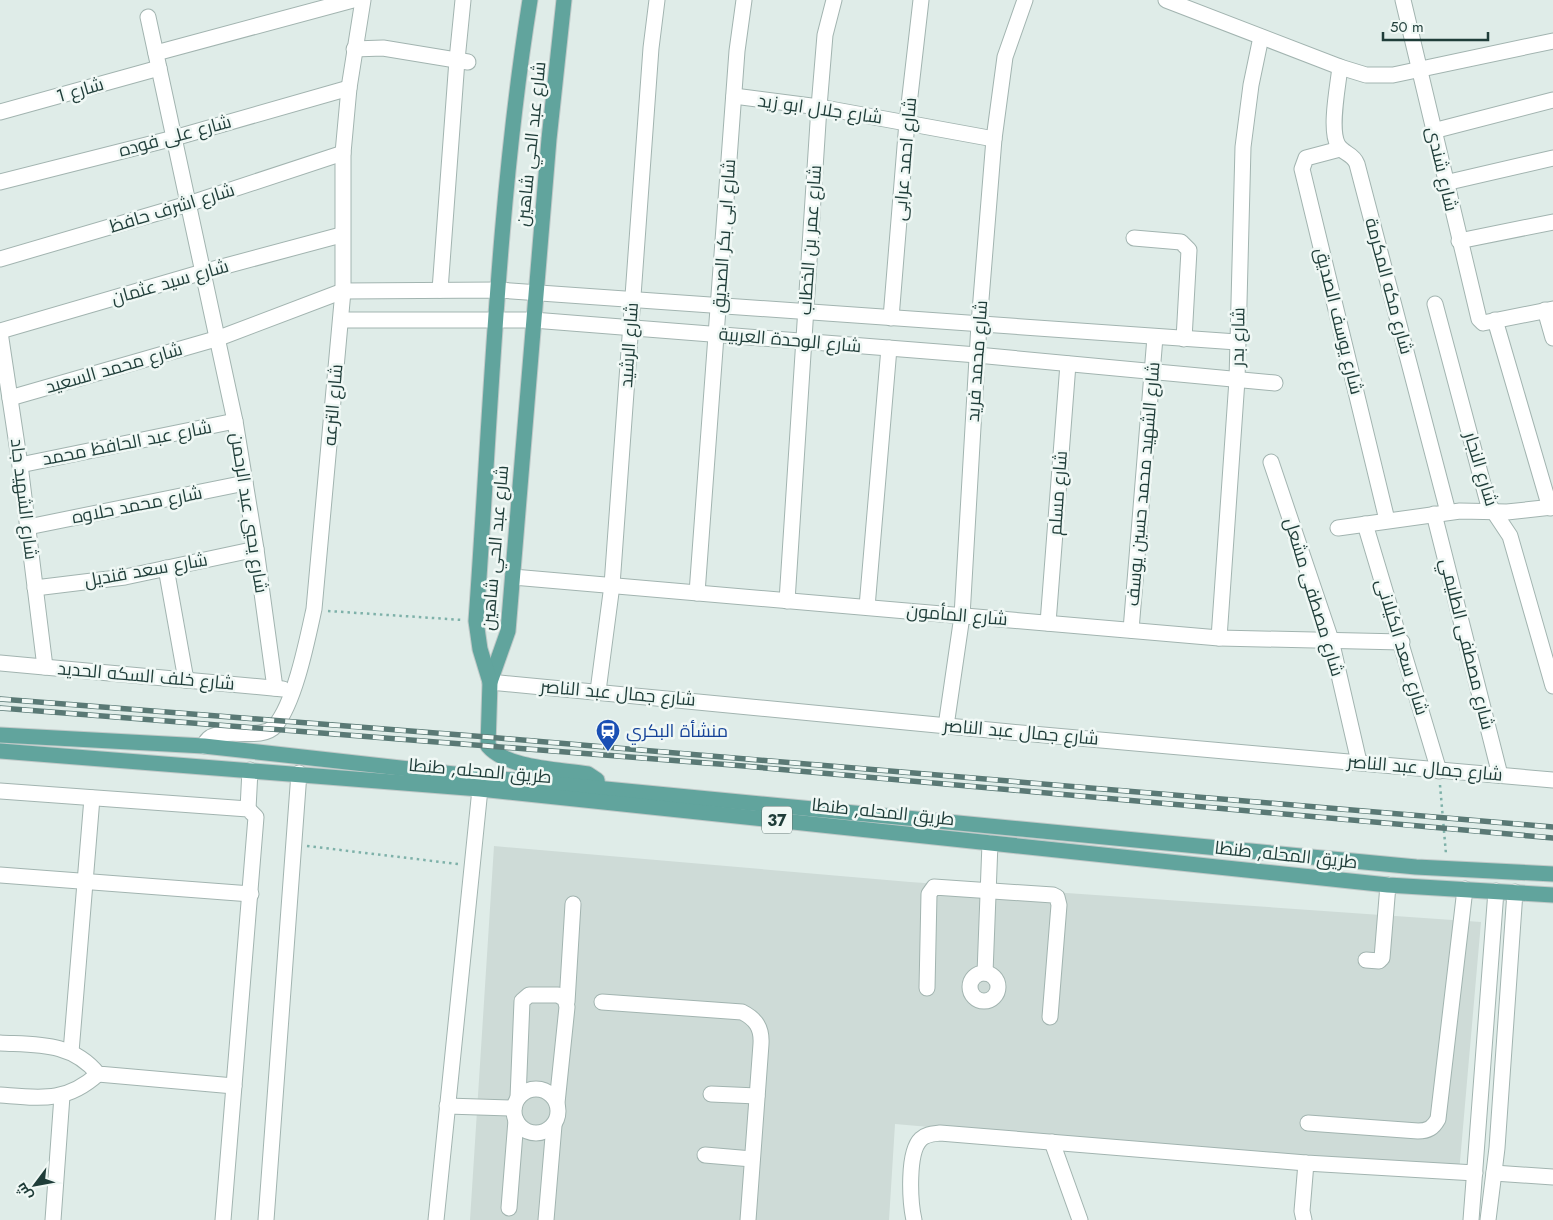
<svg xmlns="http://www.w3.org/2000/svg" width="1553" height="1220" font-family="Jost,Cairo,sans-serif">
<rect width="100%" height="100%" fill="#dfece8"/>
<polygon fill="#cedbd7" points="494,846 910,882 1481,922 1459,1173 895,1124 889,1220 470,1220"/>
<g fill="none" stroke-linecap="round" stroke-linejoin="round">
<defs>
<g id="minor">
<polyline points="1166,0 1340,67 1366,75 1393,75 1553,41"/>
<polyline points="1403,0 1479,319 1483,323 1553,309"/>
<polyline points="148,17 235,421 256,549 275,688"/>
<polyline points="354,49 383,48 468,62"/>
<polyline points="156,53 353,0"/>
<path d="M1340,67C1338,86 1329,130 1338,145C1343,154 1353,153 1357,164L1448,512"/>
<polyline points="734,96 819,107 994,139"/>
<polyline points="0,112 159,68"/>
<polyline points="1433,131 1553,100"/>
<polyline points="1340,149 1306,158 1302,169 1387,520"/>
<polyline points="0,182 174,138 349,88"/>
<polyline points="1445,183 1553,158"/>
<polyline points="1134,238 1181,242 1189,250 1184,339"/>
<polyline points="1459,241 1553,222"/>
<polyline points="0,259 188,204 343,153"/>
<polyline points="440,290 457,60 463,0"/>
<polyline points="1435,304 1488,503 1510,536 1553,686"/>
<polyline points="1545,310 1553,338"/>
<polyline points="891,318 907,122 921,0"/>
<polyline points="341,320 533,320 977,355 1275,383"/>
<polyline points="1495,320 1550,508"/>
<polyline points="0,331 203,272 341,235"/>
<polyline points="0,332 20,465 45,667"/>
<polyline points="10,398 219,338 343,291 498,290 1237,342"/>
<polyline points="1271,462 1331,640 1359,762"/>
<polyline points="20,465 235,421"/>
<polyline points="1434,514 1500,775"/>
<polyline points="1365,524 1439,771"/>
<polyline points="28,527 245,483"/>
<polyline points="1338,528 1460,511 1507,512 1553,507"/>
<polyline points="166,568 186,680"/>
<polyline points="513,577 1219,638 1402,642"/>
<polyline points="35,588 125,577 256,549"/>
<polyline points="697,593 737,51 744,0"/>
<polyline points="787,601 819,107 825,35 834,0"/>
<polyline points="867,607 889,348"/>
<polyline points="1048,623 1068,364"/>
<polyline points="1131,630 1155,337"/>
<polyline points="1219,638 1237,380 1243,147 1251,85 1261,37"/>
<polyline points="0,663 283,689"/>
<polyline points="490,682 1010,732 1553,780"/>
<polyline points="598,691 612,585 651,48 657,0"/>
<polyline points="946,726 962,616 979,324 994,139 1005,57 1025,0"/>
<path d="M204,746C212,721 259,744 275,726C295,702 307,641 314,609L343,291V153L349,88L363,0"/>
<polyline points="0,791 248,809 256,817 223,1220"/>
<polyline points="248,809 250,770"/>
<polyline points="0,875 251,894"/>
<polyline points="1366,960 1379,961 1382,958 1388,885"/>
<polyline points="985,973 990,843"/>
<circle cx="984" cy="987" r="14"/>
<polyline points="927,988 929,894 934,887 1053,895 1057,897 1059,905 1050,1017"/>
<polyline points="567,1002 573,904"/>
<path d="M602,1002L742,1012C756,1019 762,1028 761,1044L748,1220"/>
<path d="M0,1043C38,1045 72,1042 98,1074L234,1086"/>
<polyline points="71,1052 92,798"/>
<circle cx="536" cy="1111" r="22"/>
<polyline points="711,1094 757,1096"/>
<path d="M0,1095C40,1098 66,1103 98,1074"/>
<polyline points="518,1098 522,1001 529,995 558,995 565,999 567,1007 557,1103"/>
<polyline points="447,1106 514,1108"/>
<path d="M1308,1123L1418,1131C1428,1131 1433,1128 1438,1119L1465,889"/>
<polyline points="1052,1142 1080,1220"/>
<polyline points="705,1155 752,1159"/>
<polyline points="1494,1173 1553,1177"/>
<polyline points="509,1208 516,1120"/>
<polyline points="53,1220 62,1096"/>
<polyline points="266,1220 299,773"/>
<polyline points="436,1220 480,789"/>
<polyline points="546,1220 554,1125"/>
<path d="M914,1220C910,1202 907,1152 921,1139C926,1134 933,1134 940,1133L1306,1163L1475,1173"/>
<polyline points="1304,1220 1302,1211 1306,1163"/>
<polyline points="1471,1220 1496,891"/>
<polyline points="1488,1220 1497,1148 1515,892"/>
</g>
<g id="major">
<path d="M564,0L549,139L508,631L490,682L488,746C508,769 558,769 588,774L597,780L598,787"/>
<path d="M490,682L480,649L476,621C491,414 497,205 530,0"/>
<polyline points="0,735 204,746 481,777 1416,867 1553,874"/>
<polyline points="0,751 480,789 1388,885 1553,895"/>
</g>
</defs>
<use href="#minor" stroke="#a2b4b0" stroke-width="17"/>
<use href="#major" stroke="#c0c9c8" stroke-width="17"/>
<g stroke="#7eb1a9" stroke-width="2.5" stroke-dasharray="2.5 4" stroke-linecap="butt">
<polyline points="328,611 463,620"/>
<polyline points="1440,785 1446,854"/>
<polyline points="307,846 458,864"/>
</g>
<use href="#minor" stroke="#fff" stroke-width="15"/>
<use href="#major" stroke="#61a49d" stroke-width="15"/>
<defs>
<g id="rail">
<polyline points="0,699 487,737 1553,827"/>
<polyline points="0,708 732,765 1553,838"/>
</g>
</defs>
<use href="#rail" stroke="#5a7975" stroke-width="5.5"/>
<use href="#rail" stroke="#f0f8f5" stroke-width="4" stroke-dasharray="11" stroke-linecap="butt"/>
</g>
<defs>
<symbol id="station-pin" viewBox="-11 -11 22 30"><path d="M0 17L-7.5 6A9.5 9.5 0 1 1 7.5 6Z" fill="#1a4fb4" stroke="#f0f8f5"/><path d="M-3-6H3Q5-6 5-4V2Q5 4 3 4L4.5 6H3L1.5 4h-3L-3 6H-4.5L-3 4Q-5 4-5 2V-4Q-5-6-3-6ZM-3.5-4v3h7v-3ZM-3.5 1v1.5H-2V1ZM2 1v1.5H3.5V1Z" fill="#fff"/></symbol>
</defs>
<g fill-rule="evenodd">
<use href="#station-pin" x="594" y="717" width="28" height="38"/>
</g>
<g text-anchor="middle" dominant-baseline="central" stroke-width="5" stroke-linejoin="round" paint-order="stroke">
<rect fill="#f0f8f5" stroke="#5e7571" stroke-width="1" x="762" y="806.5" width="30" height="27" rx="4"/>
<g font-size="16" font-weight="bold" fill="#1f3d39">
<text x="777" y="820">37</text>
</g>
<g font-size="18" fill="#1f3d39" stroke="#f0f8f5">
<text transform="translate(80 90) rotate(-16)">شارع 1</text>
<text transform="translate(820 109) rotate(8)">شارع جلال ابو زيد</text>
<text transform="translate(175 136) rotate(-15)">شارع على فوده</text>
<text transform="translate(531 144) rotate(-84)">شارع عبد الحي شاهين</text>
<text transform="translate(905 159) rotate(-85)">شارع احمد عرابى</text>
<text transform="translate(1442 169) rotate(77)">شارع شندى</text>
<text transform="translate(172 208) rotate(-17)">شارع اشرف حافظ</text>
<text transform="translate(724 236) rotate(-86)">شارع ابى بكر الصديق</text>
<text transform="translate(810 240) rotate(-86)">شارع عمر بن الخطاب</text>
<text transform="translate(170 282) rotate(-16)">شارع سيد عثمان</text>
<text transform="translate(1389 286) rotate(75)">شارع مكه المكرمة</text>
<text transform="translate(1339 321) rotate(76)">شارع يوسف الصديق</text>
<text transform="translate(1238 337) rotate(-89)">شارع بدر</text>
<text transform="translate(790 340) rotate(5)">شارع الوحدة العربية</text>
<text transform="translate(629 345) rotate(-86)">شارع الرشيد</text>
<text transform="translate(977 361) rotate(-86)">شارع محمد فريد</text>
<text transform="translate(114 368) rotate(-16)">شارع محمد السعيد</text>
<text transform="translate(333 405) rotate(-85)">شارع الترعه</text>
<text transform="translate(127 443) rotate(-11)">شارع عبد الحافظ محمد</text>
<text transform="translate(1481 469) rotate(73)">شارع النجار</text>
<text transform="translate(1143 484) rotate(-85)">شارع الشهيد محمد حسين يوسف</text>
<text transform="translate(1058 493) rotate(-86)">شارع مسلم</text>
<text transform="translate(24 499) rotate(83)">شارع الشهيد جاد</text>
<text transform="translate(137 505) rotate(-11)">شارع محمد حلاوه</text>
<text transform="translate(249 513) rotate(81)">شارع يحيي عبد الرحمن</text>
<text transform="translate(495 548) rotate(-85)">شارع عبد الحي شاهين</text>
<text transform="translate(146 570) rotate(-10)">شارع سعد قنديل</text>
<text transform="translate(1314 597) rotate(73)">شارع مصطفى مشعل</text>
<text transform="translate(957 615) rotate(5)">شارع المأمون</text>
<text transform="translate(1467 644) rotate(76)">شارع مصطفى الطليمي</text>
<text transform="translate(1402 647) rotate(73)">شارع سعد الكيلانى</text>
<text transform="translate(146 676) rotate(5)">شارع خلف السكه الحديد</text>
<text transform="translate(618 693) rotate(5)">شارع جمال عبد الناصر</text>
<text transform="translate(1021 732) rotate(5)">شارع جمال عبد الناصر</text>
<text transform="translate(1425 768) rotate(5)">شارع جمال عبد الناصر</text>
<text transform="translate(480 771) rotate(5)">طريق المحله, طنطا</text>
<text transform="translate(883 812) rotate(6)">طريق المحله, طنطا</text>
<text transform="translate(1286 855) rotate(6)">طريق المحله, طنطا</text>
</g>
<g font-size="18" fill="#164399" stroke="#f0f8f5" text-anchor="start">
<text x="626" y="731">منشأة البكري</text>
</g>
</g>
<g transform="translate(35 1185) rotate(238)" stroke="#f0f8f5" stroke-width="4" paint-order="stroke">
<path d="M0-4L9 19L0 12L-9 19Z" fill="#1f3d39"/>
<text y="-8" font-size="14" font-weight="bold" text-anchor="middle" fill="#1f3d39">ش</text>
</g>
<path d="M1383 32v8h105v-8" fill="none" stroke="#1f3d39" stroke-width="2.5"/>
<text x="1390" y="32" font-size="15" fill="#1f3d39" stroke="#f0f8f5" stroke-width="4" paint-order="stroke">50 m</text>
</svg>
